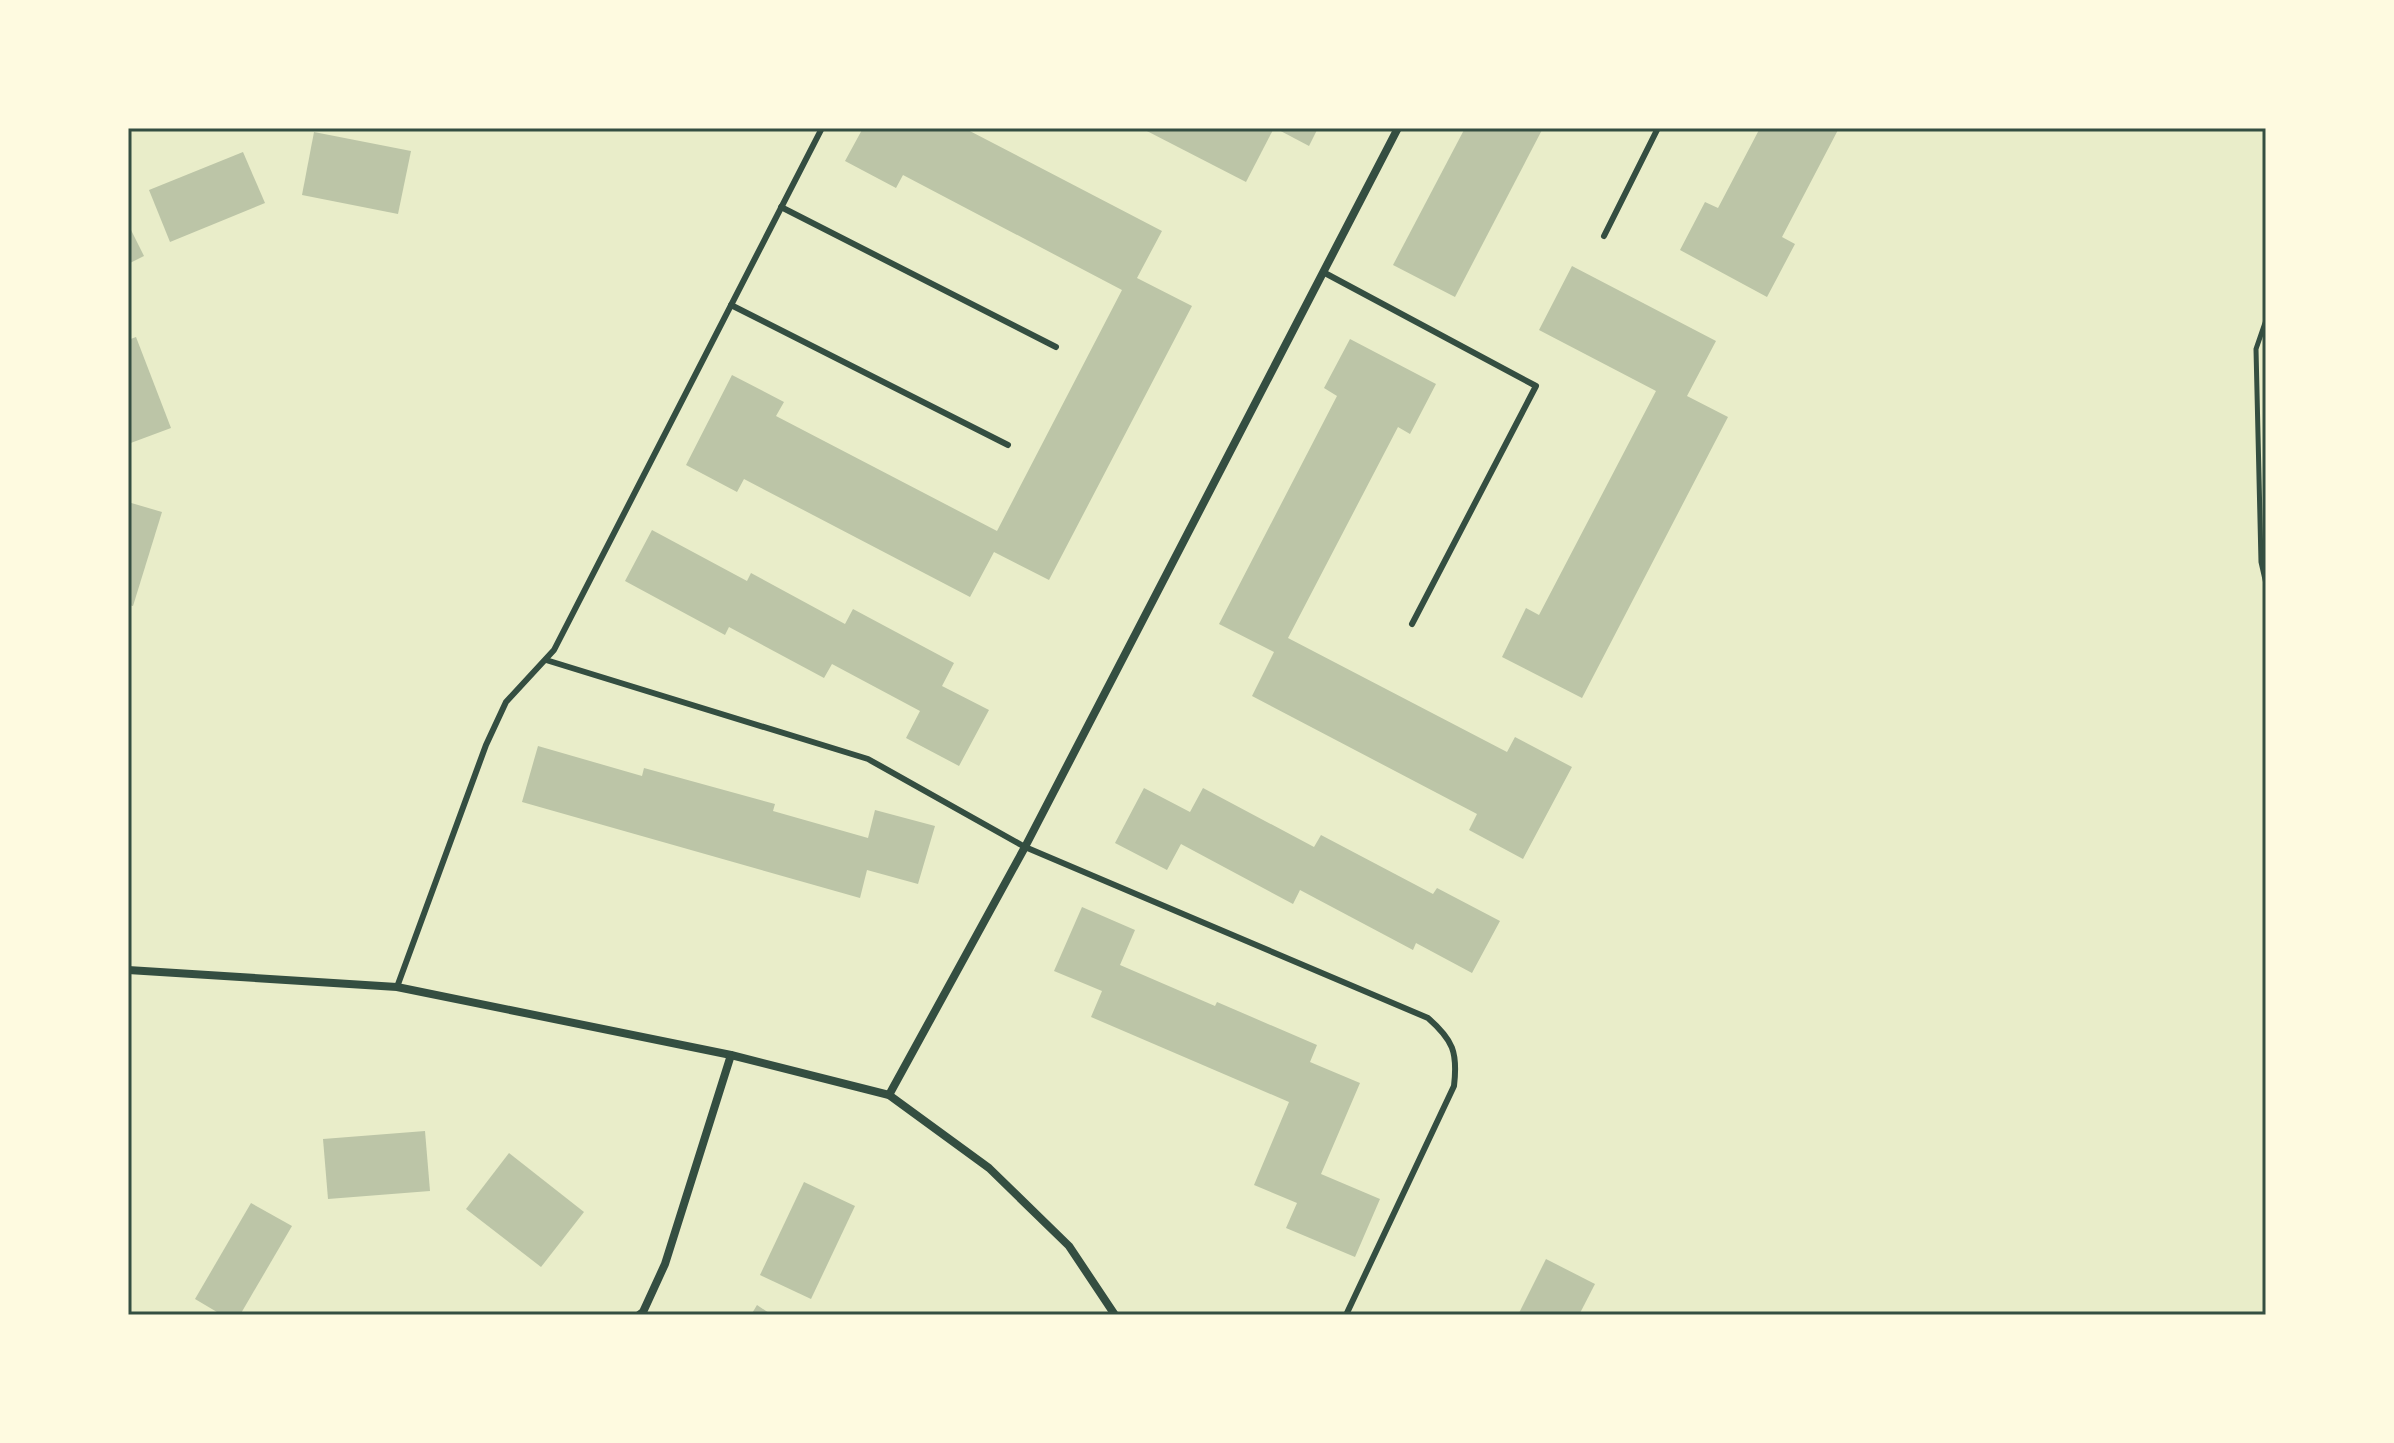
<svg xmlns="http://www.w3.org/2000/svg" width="2394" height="1443" font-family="Overpass,sans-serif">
<rect width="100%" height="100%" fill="#e9edc9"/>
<g fill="#bcc5a7">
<polygon points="863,128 964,128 1162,231 1137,278 1192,306 1049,580 994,552 970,597 744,479 737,492 686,465 732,375 784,402 776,416 997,531 1122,290 903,175 896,188 845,161"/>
<polygon points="1141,128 1274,128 1246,182"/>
<polygon points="1275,128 1318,128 1309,146"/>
<polygon points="1465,128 1543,128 1455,297 1393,265"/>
<polygon points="1760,128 1839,128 1782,237 1795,244 1767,297 1680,250 1705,202 1718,208"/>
<polygon points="314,132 411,151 398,214 302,195"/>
<polygon points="243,152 265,203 170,242 149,190"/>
<polygon points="128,224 144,256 128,264"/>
<polygon points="1572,266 1716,341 1687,396 1728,417 1582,698 1502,657 1526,608 1539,615 1656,391 1539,330"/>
<polygon points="136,337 171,428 128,444 128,340"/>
<polygon points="1350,339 1436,384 1410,434 1398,427 1288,638 1507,752 1515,737 1572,767 1523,859 1469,830 1477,814 1252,696 1274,652 1219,624 1337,396 1324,388"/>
<polygon points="128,502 162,512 133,606 128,605"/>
<polygon points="652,530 747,581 751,573 845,624 853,609 954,663 942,686 989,710 959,766 906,738 920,711 832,664 824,678 729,627 725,635 625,581"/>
<polygon points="538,746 642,776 644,768 775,804 773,811 868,838 875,810 935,826 918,884 867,870 860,898 522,802"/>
<polygon points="1144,788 1190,812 1203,788 1314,847 1321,835 1433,894 1437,888 1500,921 1472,973 1416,943 1413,950 1300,890 1293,904 1181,844 1167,870 1115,843"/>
<polygon points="1082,907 1135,930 1120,965 1215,1006 1217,1002 1317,1045 1310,1062 1360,1083 1321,1174 1380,1199 1355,1257 1286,1228 1297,1203 1254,1185 1289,1102 1091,1017 1102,991 1054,971"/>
<polygon points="425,1131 430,1191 328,1199 323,1139"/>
<polygon points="509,1153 584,1212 541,1267 466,1209"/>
<polygon points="804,1182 855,1206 811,1299 760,1275"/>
<polygon points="251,1203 292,1226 240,1315 222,1315 195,1299"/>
<polygon points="1546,1259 1595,1284 1579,1315 1518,1315"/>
<polygon points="757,1305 772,1315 751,1315"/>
</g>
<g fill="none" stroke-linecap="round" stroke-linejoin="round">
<polyline stroke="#344e41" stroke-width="5" points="2266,320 2256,349 2261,562 2266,584"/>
<g stroke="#344e41" stroke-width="6">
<polyline points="781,207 1056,347"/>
<polyline points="1604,236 1658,128"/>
<polyline points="1323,272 1536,386 1412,624"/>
<polyline points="731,305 1008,445"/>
<path d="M546,660L868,759L1025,847L1428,1018C1453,1040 1458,1052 1454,1086L1346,1315"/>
<polyline points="397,987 486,745 506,702 554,650 822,128"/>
</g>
<g stroke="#344e41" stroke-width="8">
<polyline points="128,970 397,987 731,1055 889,1095 989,1168 1069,1246 1115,1315"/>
<polyline points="889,1095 1025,847 1398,128"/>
<polyline points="639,1315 643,1312 665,1264 731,1055"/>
</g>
</g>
<rect width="2394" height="1443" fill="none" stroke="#fefae0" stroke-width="260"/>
<rect x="130" y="130" width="2134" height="1183" fill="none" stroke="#344e41" stroke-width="3"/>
</svg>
